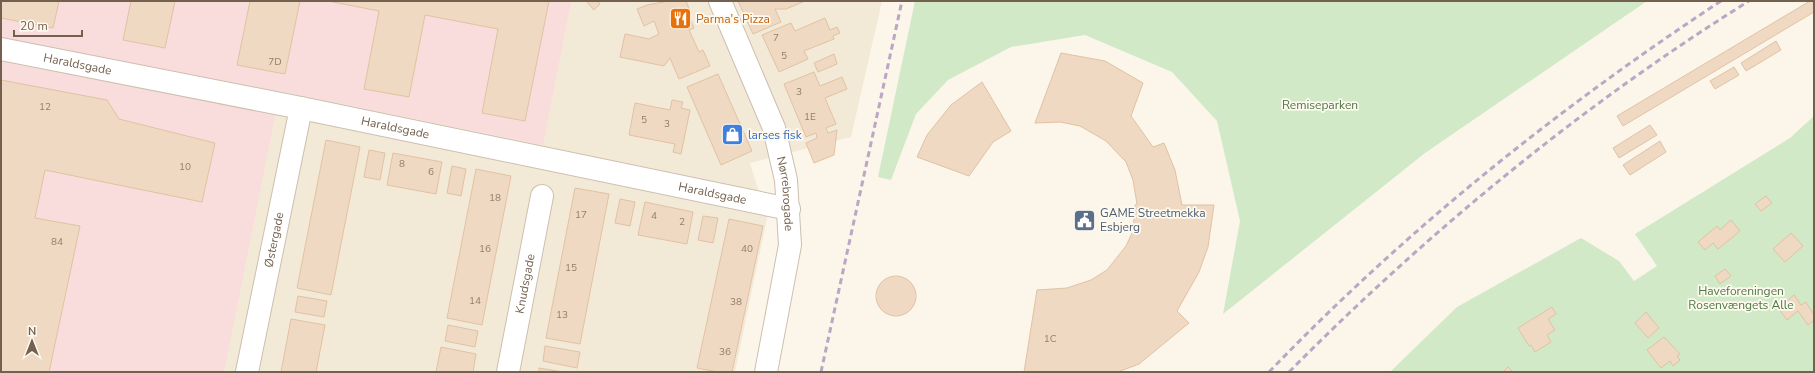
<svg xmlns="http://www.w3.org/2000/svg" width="1815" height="373" font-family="'Nunito Sans',sans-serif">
<rect width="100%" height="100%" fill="#fbf6e9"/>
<polygon fill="#f3e9d7" points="1,1 882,1 851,137 750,163 767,218 735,372 1,372"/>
<polygon fill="#f9dcdc" points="1,1 571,1 543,145 280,91 224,372 1,372"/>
<g fill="#d1e9c7">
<polygon points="915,1 1647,1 1425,153 1223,314 1240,221 1217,121 1172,72 1085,35 1011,47 948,80 916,114 891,180 878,177"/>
<polygon points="1814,116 1814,372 1390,372 1457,307 1581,238 1619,261 1634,281 1657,266 1635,234 1790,138"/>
</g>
<g fill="#efd9c2" stroke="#e1c2a3">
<polygon points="1,1 59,1 53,28 1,18"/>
<polygon points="131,1 175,1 165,48 123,40"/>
<polygon points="250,1 300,1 285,74 237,65"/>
<polygon points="328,1 549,1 525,121 482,113 498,29 425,15 409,97 364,89 379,11"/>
<polygon points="586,1 598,1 600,4 594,10"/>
<polygon points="669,1 686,1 691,13 688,14 694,28 689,30 699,52 703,50 710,66 679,79 670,58 664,66 620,57 625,34 649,39 659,34 654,21 644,26 637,9 647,5"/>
<polygon points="738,1 805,1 786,9 775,9 781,22 753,34"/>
<polygon points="1810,1 1814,1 1814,12 1623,126 1617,116"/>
<polygon points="825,18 830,30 837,27 840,33 833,36 834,39 804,51 808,59 779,72 762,35 791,23 795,31"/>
<polygon points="1776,41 1781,50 1746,71 1741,63"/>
<polygon points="1061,53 1105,61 1143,83 1131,116 1153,147 1164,143 1175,170 1182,205 1214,205 1208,247 1199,272 1177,311 1189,323 1139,364 1118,372 1024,372 1037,290 1067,288 1091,280 1107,270 1126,246 1133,231 1135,205 1137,204 1133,180 1126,162 1106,141 1080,126 1060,122 1035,123"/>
<polygon points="834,54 837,64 818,72 814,63"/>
<polygon points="1734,67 1739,75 1715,89 1710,81"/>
<polygon points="814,72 820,86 842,77 847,89 825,98 836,124 826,128 828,133 837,130 834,155 814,163 806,143 817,138 816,133 806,137 784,84"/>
<polygon points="718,74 752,151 721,165 687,87"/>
<polygon points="1,80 107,100 119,119 215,143 202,202 45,170 35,218 80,226 49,372 1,372"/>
<polygon points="982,82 1011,131 993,142 969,176 917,157 927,135 951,105"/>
<polygon points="672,100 683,102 681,108 690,110 681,154 673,152 675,144 629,135 635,103 670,110"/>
<polygon points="1650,125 1657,135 1619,158 1613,148"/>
<polygon points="326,140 360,147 331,295 297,288"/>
<polygon points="1660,141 1666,152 1630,175 1623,165"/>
<polygon points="369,150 385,153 380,180 364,177"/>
<polygon points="393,153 442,162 436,194 387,185"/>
<polygon points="452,166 466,169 461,196 447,193"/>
<polygon points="476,169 511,176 482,325 447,318"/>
<polygon points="575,188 609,194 580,344 546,338"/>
<polygon points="1766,196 1772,203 1761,211 1755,204"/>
<polygon points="620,199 635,202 630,226 615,223"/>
<polygon points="645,202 693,212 687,244 638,235"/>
<polygon points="703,216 718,218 713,243 698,240"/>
<polygon points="729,219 763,226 732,372 718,372 697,368"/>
<polygon points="1731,220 1740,231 1718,249 1713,243 1705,250 1698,242 1717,226 1720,230"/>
<polygon points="1791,233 1803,246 1785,262 1773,249"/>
<polygon points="1725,269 1731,276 1720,284 1715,276"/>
<circle cx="896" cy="296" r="20"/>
<polygon points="1794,295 1801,305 1806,302 1814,315 1814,320 1808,325 1798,311 1787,320 1778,308"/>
<polygon points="298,296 327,301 324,317 295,312"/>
<polygon points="1552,307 1556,314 1548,319 1555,330 1547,335 1551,342 1535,352 1531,345 1529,346 1518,328"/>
<polygon points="1646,312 1659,328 1648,338 1635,323"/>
<polygon points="291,319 325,325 316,372 281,372"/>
<polygon points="448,325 478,331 475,347 445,341"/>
<polygon points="1664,337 1680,354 1677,356 1680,360 1673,366 1670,361 1661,368 1647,350"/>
<polygon points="545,346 580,352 577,368 543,361"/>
<polygon points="441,347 476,354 473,372 436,372"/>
<polygon points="1508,367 1513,372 1503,372"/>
<polygon points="539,368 563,372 539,372"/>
</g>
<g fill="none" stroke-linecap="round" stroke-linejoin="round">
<defs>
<g id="minor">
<path id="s1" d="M1,49L301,108L789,209"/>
<path id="s2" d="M247,372L301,108"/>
<path id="s3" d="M508,372L542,196"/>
</g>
<g id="tertiary">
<path id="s4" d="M720,1L774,128L786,180L790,245L766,372"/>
</g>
</defs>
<use href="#minor" stroke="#cdbfaf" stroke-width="24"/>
<use href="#tertiary" stroke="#cdbfaf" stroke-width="24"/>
<use href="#minor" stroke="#fff" stroke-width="22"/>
<use href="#tertiary" stroke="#fff" stroke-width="22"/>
<g stroke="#bba7c5" stroke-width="3" stroke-dasharray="6 4" stroke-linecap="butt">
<polyline points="821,372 902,1"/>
<path d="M1269,372C1406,230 1557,109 1721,1"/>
<path d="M1289,372C1428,232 1582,105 1749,1"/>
</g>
</g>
<defs>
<symbol id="restaurant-square" viewBox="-11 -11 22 22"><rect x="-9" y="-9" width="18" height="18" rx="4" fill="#e8710a" stroke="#fefaef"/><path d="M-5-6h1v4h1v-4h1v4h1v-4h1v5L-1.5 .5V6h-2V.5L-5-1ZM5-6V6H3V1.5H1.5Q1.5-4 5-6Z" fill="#fff"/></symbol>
<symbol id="shop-square" viewBox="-11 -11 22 22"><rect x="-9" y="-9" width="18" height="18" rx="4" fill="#3f7fe0" stroke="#fefaef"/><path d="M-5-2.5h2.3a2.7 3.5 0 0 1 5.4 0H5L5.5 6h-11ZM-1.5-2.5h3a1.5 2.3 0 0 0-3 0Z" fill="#fff"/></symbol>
<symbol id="civic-square" viewBox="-11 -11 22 22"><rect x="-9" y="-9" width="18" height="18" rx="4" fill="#5c6f8a" stroke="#fefaef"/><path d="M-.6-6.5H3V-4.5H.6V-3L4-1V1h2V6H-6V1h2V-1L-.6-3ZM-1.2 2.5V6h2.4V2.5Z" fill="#fff"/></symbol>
</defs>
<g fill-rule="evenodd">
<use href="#restaurant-square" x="668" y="6" width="25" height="25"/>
<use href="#shop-square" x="720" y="122" width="25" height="25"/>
<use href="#civic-square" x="1072" y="208" width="25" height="25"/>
</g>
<g text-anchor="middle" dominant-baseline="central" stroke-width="3.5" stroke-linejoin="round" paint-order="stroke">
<g font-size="10" fill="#937e6b">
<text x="776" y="38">7</text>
<text x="784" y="56">5</text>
<text x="275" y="62">7D</text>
<text x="799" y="92">3</text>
<text x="45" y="107">12</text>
<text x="810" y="117">1E</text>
<text x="644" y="120">5</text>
<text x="667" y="124">3</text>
<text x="402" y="164">8</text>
<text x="185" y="167">10</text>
<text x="431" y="172">6</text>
<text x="495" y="198">18</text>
<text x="581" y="215">17</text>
<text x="654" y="216">4</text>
<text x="682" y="222">2</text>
<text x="57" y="242">84</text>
<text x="485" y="249">16</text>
<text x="747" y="249">40</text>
<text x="571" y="268">15</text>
<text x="475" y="301">14</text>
<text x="736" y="302">38</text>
<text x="562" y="315">13</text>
<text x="1050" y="339">1C</text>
<text x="725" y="352">36</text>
</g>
<g font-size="12" fill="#c56008" stroke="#fefaef" text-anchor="start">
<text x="696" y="19">Parma's Pizza</text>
</g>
<g font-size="12" fill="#74604e" stroke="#fefaef">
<text stroke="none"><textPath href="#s1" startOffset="78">Haraldsgade</textPath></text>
<text stroke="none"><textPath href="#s1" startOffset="402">Haraldsgade</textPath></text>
<text stroke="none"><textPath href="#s1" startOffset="726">Haraldsgade</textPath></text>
<text stroke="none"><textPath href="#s4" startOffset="205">Nørrebrogade</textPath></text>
<text stroke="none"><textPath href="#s2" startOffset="135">Østergade</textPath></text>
<text stroke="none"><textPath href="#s3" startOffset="90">Knudsgade</textPath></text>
</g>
<g font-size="12" fill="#4f7946" stroke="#fefaef">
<text x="1320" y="105">Remiseparken</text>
<text x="1741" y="291">Haveforeningen<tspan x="1741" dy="14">Rosenvængets Alle</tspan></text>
</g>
<g font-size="12" fill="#366cbe" stroke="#fefaef" text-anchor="start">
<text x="748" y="135">larses fisk</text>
</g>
<g font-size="12" fill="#4e5e75" stroke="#fefaef" text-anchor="start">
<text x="1100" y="213">GAME Streetmekka<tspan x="1100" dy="14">Esbjerg</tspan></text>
</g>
</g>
<rect width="1815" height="373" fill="none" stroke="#74604e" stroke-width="4"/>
<g transform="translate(32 341)" stroke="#fefaef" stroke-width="3" paint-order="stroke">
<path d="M0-3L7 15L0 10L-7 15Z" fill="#74604e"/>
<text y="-6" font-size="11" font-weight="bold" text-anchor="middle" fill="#74604e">N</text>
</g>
<path d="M14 30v6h68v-6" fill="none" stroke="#74604e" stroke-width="2"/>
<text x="20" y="30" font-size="12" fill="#74604e" stroke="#fefaef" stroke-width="3" paint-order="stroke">20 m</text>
</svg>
